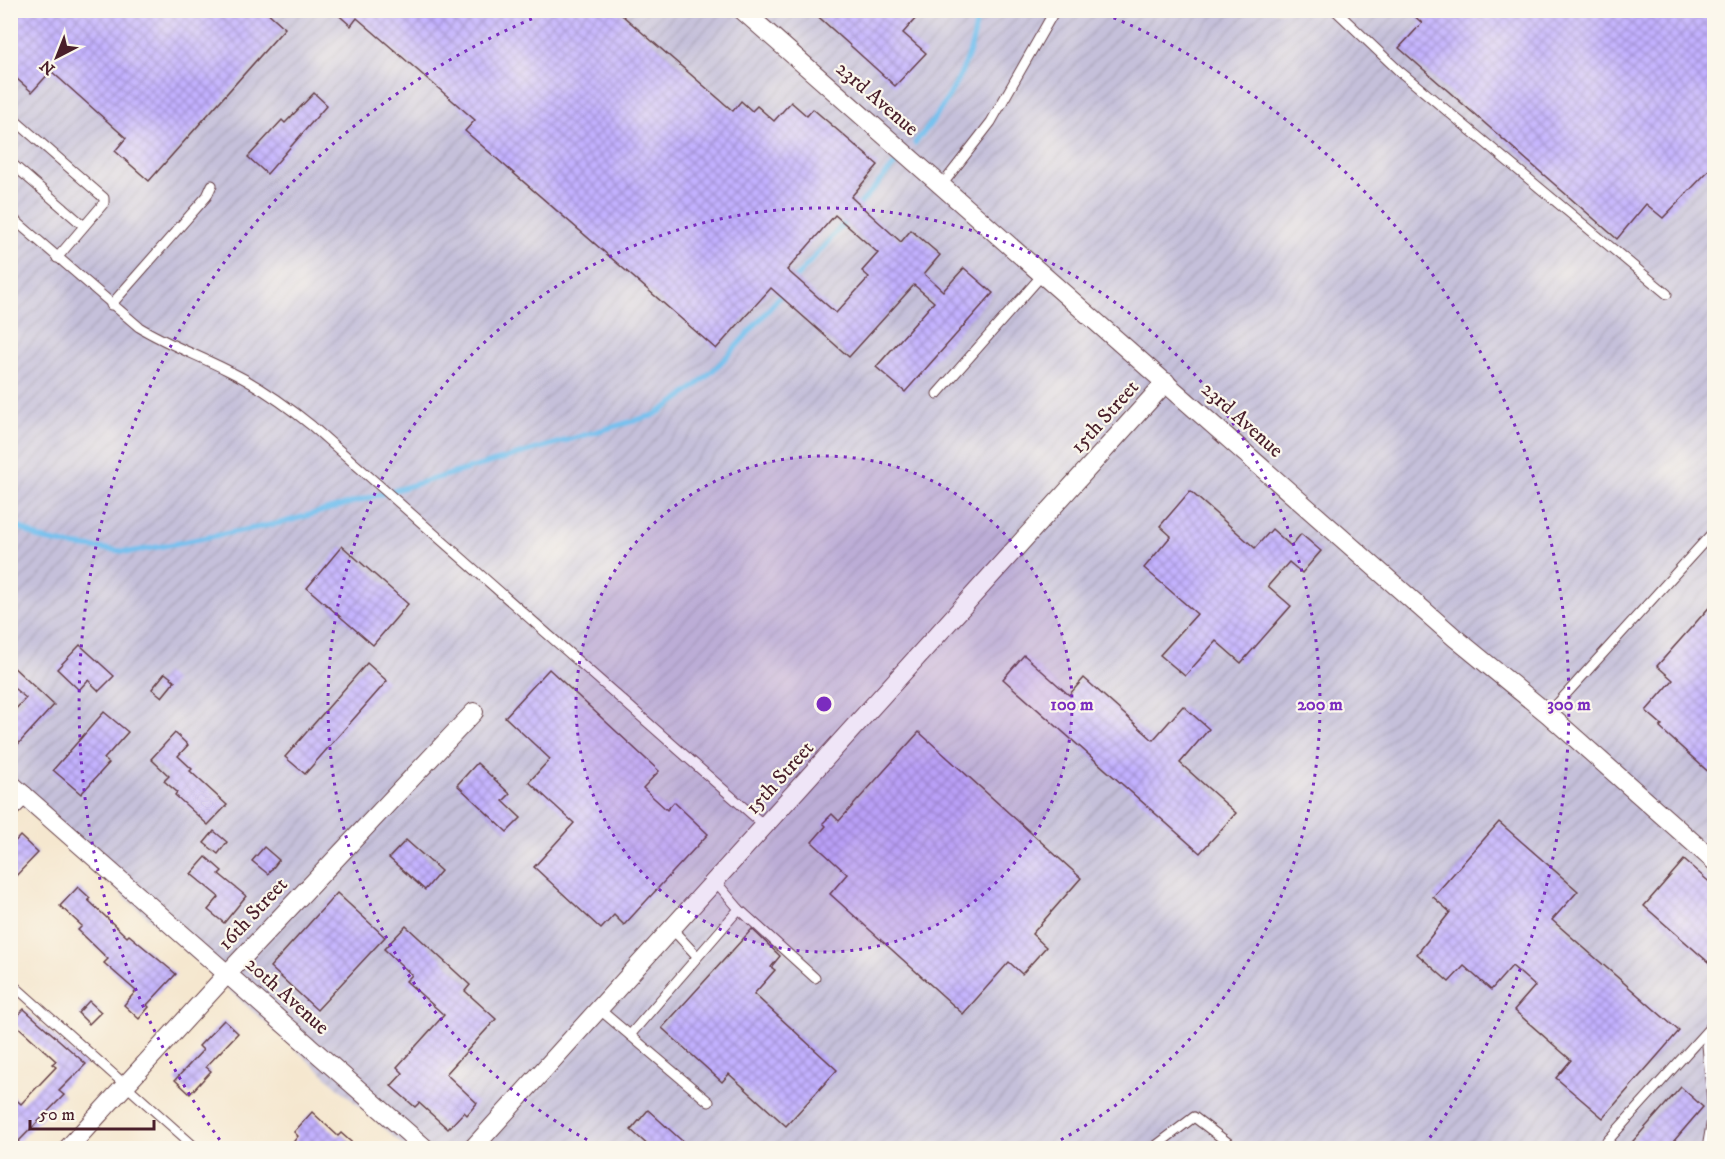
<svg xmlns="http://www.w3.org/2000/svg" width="1725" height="1159" font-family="'IM FELL DW Pica',serif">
<defs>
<pattern id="industrial-furrows" width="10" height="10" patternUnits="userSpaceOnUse" patternTransform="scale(1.5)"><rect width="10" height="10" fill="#c5c0da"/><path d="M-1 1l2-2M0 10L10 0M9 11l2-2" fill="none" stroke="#aba5bb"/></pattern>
<pattern id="building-cross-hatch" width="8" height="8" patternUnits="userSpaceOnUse" patternTransform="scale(1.5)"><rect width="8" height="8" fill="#c2b1ff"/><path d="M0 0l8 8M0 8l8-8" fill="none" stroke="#a08fcf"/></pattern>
</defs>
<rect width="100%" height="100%" fill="#fbf7ec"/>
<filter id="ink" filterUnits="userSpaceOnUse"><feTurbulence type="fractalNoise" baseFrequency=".0167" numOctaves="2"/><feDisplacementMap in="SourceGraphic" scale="12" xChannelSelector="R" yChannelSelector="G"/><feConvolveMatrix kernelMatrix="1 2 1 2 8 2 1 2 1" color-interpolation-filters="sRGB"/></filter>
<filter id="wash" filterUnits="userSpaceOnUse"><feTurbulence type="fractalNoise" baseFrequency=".008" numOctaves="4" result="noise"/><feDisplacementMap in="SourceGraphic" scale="24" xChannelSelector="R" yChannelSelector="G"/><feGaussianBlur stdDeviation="1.35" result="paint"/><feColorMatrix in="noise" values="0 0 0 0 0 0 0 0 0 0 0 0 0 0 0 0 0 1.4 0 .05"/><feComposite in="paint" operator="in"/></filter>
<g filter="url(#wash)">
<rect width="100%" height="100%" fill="#f5e7cf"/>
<polygon fill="url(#industrial-furrows)" points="11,11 1714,11 1714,1148 406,1148 11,795"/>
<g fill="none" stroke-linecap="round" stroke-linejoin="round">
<g stroke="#75c1ef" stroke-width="5">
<path d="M915,143C945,108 976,59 977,10"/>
<polyline points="855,210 896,163"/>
<polyline points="792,282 847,220"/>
<path d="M10,522L41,539L70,545L130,552L163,546L285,522L654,415C708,385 744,337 784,292"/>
</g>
</g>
<g id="blocks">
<g fill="url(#building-cross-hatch)" fill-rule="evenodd">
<polygon points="10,10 265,10 285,28 149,181 115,151 126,138 51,71 32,92 10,73"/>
<path d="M333,10H616L733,111L741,101L752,111L757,106L774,121L791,102L807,116L813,109L878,165L851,197L901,242L911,230L940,255L924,274L943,291L964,268L993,293L905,392L876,367L934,302L914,285L849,357L771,288L716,349L465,131L475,120L357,18L351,26ZM835,215L878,253L862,271L869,277L836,313L787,270Z"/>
<polygon points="811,10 923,10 903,33 926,53 895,86"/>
<polygon points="1408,10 1714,10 1714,165 1663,218 1646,204 1617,239 1399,48 1422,23"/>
<polygon points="314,93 327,105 267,174 248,157 282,120 285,123"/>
<polygon points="1190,491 1255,548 1272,529 1291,546 1301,534 1321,551 1302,573 1289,562 1268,586 1291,606 1241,663 1216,641 1185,676 1160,655 1197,614 1144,568 1171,536 1160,526"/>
<polygon points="342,546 408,604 373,645 307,588"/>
<polygon points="1714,602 1714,777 1660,728 1662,725 1646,711 1673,680 1657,666"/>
<polygon points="80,645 114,676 99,691 88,680 79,690 57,669"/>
<polygon points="1024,655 1069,695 1084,678 1153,740 1183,706 1209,729 1180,763 1236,813 1200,853 1003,679"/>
<polygon points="367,663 387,681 305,774 285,757"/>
<polygon points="10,664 54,705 10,753 10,715 26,698 10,685"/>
<polygon points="549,669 659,771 643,788 667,810 674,802 708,834 624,925 614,915 601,929 534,867 574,823 529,782 550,759 505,717"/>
<polygon points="165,673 175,681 162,697 152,689"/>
<polygon points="104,712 128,732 104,759 109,763 81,794 53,770"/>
<polygon points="919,732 1081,878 1032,934 1046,947 1022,974 1009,962 963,1014 830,894 847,874 812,842 826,826 823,823 832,814 839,821"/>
<polygon points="175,733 188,745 178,756 192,769 190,771 227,805 208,825 175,795 177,792 164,781 169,776 151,759"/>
<polygon points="477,763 510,794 503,801 521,818 507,832 457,785"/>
<polygon points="1499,822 1578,891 1552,920 1679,1031 1603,1118 1556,1078 1571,1060 1514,1010 1535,986 1512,966 1491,990 1464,966 1449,982 1417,954 1450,912 1433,897"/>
<polygon points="214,831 227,842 218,854 204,843"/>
<polygon points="20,836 38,853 10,882 10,847"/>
<polygon points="406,840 441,871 425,890 389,858"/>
<polygon points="264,847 279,860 268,874 252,861"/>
<polygon points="206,857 222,871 219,874 246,896 224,923 208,910 219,897 191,874"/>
<polygon points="1684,860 1714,886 1714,967 1644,906"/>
<polygon points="78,887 90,898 88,900 127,937 129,935 176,974 147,1005 149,1007 139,1019 124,1005 136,991 104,963 108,959 78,930 82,926 60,906"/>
<polygon points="337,893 385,937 317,1010 270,967"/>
<polygon points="406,926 470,985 465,991 496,1019 446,1074 477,1103 467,1115 464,1112 448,1129 419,1103 415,1107 391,1086 403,1073 397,1067 444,1015 406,981 412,975 384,949"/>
<polygon points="752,929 780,956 771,967 775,970 754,994 837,1070 786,1126 729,1074 722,1082 662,1028"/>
<polygon points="89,1001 101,1012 89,1024 78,1013"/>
<polygon points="24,1009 86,1064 59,1091 64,1095 17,1143 10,1137 10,1094 21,1104 56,1067 52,1064 56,1061 12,1021"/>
<polygon points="224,1020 238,1033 206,1067 211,1071 190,1094 175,1080 203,1050 199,1046"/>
<polygon points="1681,1087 1703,1107 1667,1149 1626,1149"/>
<polygon points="648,1110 691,1149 652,1149 631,1130"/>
<polygon points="312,1112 338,1136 341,1133 359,1149 288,1149 298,1136 294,1132"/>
</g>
</g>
</g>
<g filter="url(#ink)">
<use href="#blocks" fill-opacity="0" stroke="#643d44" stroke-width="1.5"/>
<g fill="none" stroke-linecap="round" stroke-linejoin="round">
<defs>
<g id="service">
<polyline points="1335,10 1398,70 1667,294"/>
<polyline points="10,116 104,198 104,203 57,258"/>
<polyline points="10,162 84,226"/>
<polyline points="942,185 991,122 1055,10"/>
<path d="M10,216L139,327C167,344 197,355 227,370C258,385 285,404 312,426L766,827"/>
<polyline points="111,305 207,196 212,185"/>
<polyline points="937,394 1043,274"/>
<polyline points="1548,714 1714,531"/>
<polyline points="716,882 739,909 815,978"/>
<polyline points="672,929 697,956"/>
<polyline points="10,982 196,1148"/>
<polyline points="599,1009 709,1102"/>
<polyline points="1706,1033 1713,1114 1707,1148"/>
<polyline points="630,1035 739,909"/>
<polyline points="1153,1148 1194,1117 1235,1148"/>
<polyline points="1601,1148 1714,1023"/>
</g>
<g id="minor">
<polyline points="742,10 1454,637 1548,714 1714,861"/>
<polyline points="10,783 425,1148"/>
<polyline points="10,809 24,795"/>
<polyline points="68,1148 228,973 474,712"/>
<polyline points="473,1148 1166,382"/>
</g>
</defs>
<use href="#service" stroke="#643d44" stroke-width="11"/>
<use href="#minor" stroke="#643d44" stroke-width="20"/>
<use href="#service" stroke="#fff" stroke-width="9"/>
<use href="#minor" stroke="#fff" stroke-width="18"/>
</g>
</g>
<circle cx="824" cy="704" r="248" fill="#7b2cbf" fill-opacity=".12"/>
<g fill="none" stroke="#7b2cbf" stroke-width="3" stroke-dasharray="3 6">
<circle cx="824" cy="704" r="248"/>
<path d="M603 1148A496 496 0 1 1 1045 1148"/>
<path d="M225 1147A745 745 0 0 1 551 11M1097 11A745 745 0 0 1 1423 1147"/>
</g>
<g text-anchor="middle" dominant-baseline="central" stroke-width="4.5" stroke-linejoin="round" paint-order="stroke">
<g font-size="21" fill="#4a1f2b" stroke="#fbf7ec">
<text transform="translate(877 99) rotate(41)">23rd Avenue</text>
<text transform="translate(1105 417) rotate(-48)">15th Street</text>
<text transform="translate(1242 420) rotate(42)">23rd Avenue</text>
<text transform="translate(780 778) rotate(-48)">15th Street</text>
<text transform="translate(253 914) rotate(-47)">16th Street</text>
<text transform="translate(287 996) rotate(42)">20th Avenue</text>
</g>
</g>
<circle cx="824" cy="704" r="9" fill="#7b2cbf" stroke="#fbf7ec" stroke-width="3"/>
<g font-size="18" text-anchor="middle" font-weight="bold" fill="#7b2cbf" stroke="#fbf7ec" stroke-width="4.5" stroke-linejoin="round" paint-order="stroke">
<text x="1072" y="710">100 m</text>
<text x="1320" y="710">200 m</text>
<text x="1569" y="710">300 m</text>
</g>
<rect width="1725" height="1159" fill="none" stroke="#fbf7ec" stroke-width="36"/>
<g transform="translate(57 57) rotate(222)" stroke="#fbf7ec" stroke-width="4.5" paint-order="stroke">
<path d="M0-4.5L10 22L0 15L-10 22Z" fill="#4a1f2b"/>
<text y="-9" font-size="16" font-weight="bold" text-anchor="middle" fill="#4a1f2b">N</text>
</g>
<path d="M30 1120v9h124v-9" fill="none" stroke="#4a1f2b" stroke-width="3"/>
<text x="39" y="1120" font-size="18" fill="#4a1f2b" stroke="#fbf7ec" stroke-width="4.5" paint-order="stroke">50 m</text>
</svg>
